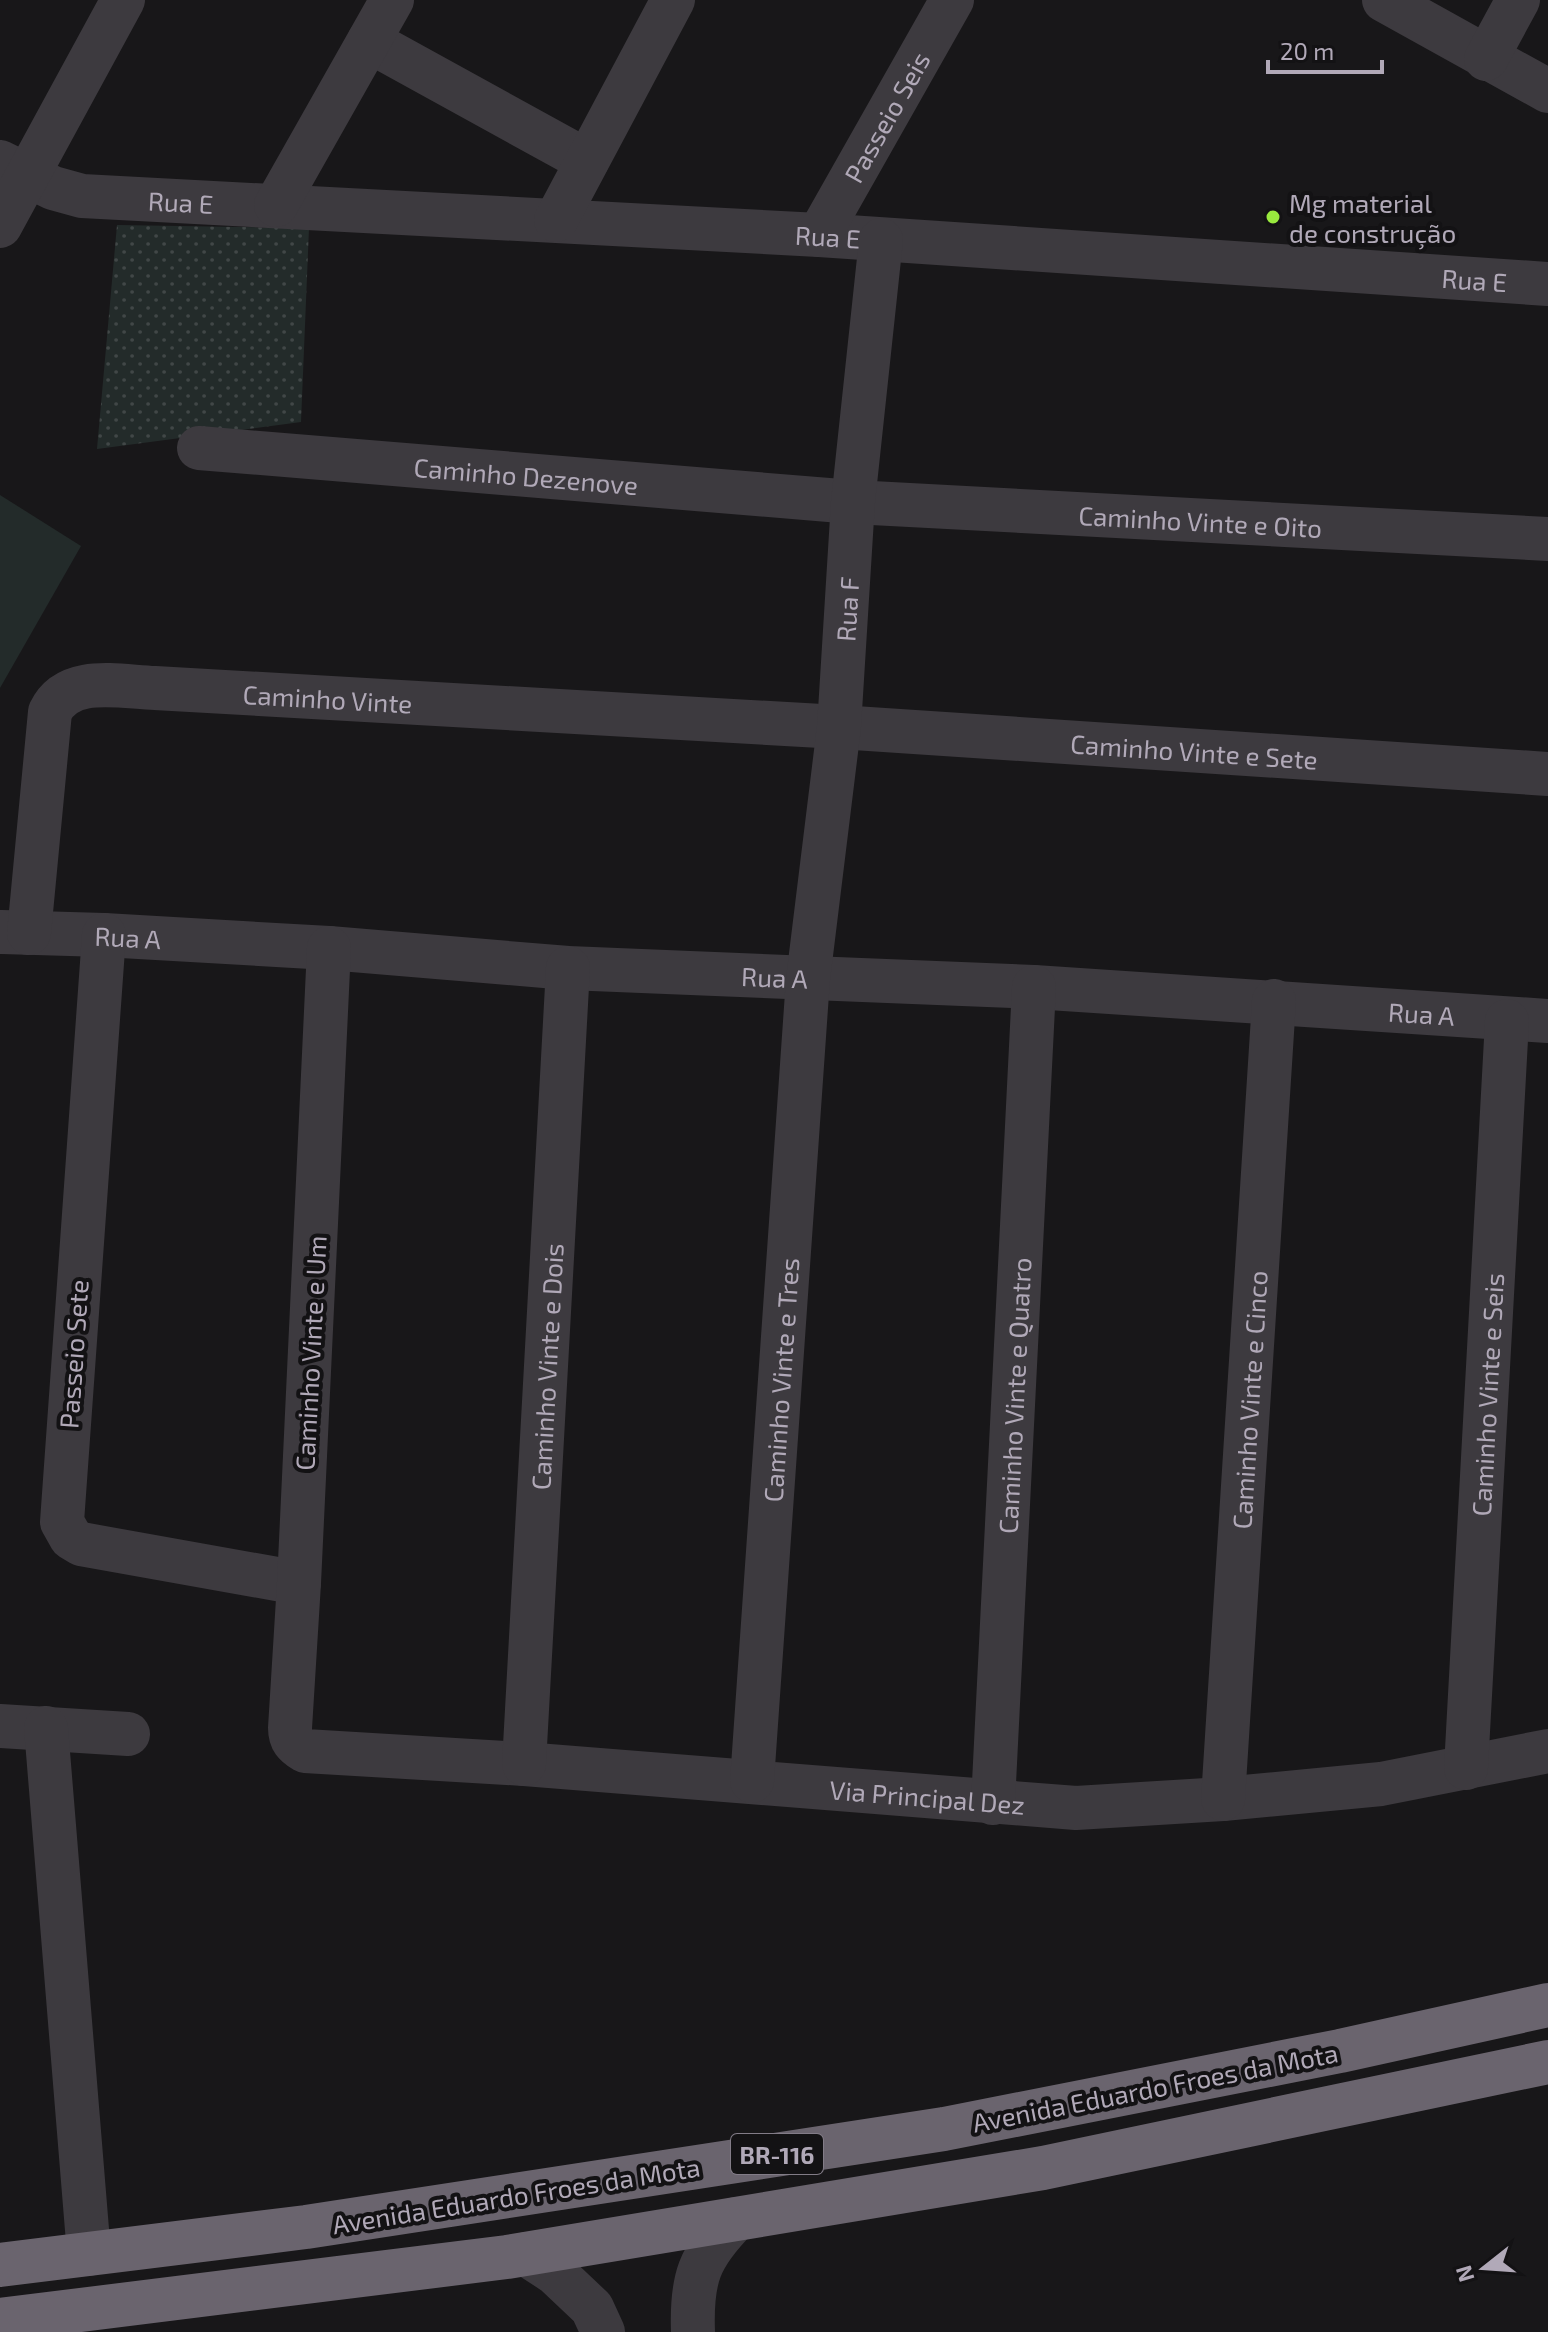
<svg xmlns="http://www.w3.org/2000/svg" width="1548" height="2332" font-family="'Exo 2',sans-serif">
<defs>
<pattern id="grass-dots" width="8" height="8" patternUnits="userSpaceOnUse" patternTransform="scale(2)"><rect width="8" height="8" fill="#232b2a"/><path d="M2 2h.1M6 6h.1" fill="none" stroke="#414747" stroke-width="1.8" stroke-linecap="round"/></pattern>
</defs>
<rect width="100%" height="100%" fill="#181719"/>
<polygon fill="url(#grass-dots)" points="117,225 309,228 301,422 97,449"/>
<polygon fill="#232b2a" points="0,495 81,546 0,688"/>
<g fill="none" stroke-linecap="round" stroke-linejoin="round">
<g stroke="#3d3a3f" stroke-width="44">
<polyline points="1384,0 1548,91"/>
<polyline points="369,41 587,161"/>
<polyline points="1486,59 1518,0"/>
<path id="s1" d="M0,162L53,188L82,196L819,235L1548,284"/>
<polyline points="276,205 392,0"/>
<polyline points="556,220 673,0"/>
<polyline points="0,226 123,0"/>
<path id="s2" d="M819,235L952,0"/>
<path id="s3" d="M199,448L853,502L1548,539"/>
<path id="s4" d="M2,932L104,935L329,948L568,968L1034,987L1548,1021"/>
<path id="s5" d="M29,933L50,712C68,674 120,687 155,688L839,727L1548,774"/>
<polyline points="104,935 62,1522 71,1538 81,1544 299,1583"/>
<path id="s6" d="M329,948L299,1583L290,1728C290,1740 295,1745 305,1751L524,1764L1076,1808L1223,1799L1381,1784L1548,1751"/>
<polyline points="0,1726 128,1734"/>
<polyline points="46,1728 89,2254"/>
<path id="s7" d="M524,1764L568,968"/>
<path id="s8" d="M1466,1768L1507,1021"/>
<path id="s9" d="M752,1781L808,979L839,727L853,502L881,240"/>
<path id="s10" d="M1223,1799L1274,1001"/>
<path id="s11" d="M993,1803L1034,987"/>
<polyline points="526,2254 555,2273 592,2308 603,2332"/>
<path d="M693,2332C691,2278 699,2257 736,2219"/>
</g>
<g stroke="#6a646e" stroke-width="44">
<polyline points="0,2265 306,2227 944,2129 1340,2051 1548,2005"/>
<polyline points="0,2320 507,2257 1043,2168 1548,2062"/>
</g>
</g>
<circle fill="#99e93e" stroke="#131214" stroke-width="3" cx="1273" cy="217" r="8"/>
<g text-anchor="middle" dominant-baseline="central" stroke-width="8" stroke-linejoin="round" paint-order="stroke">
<rect fill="#131214" stroke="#827c87" stroke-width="2" x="731" y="2134" width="92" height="40" rx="6"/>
<g font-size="24" font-weight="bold" fill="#b1a9b8">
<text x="777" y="2154">BR-116</text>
</g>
<g font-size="26" fill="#b1a9b8" stroke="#131214">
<text stroke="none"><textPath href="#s2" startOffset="136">Passeio Seis</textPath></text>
<text stroke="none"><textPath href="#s1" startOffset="188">Rua E</textPath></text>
<text stroke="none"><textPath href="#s1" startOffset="836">Rua E</textPath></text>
<text stroke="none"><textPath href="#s1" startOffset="1484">Rua E</textPath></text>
<text stroke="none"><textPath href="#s3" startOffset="328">Caminho Dezenove</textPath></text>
<text stroke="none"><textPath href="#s3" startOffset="1004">Caminho Vinte e Oito</textPath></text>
<text stroke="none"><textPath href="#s9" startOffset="1176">Rua F</textPath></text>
<text stroke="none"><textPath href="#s5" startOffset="510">Caminho Vinte</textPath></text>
<text stroke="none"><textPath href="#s5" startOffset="1378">Caminho Vinte e Sete</textPath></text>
<text stroke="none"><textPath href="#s4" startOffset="126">Rua A</textPath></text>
<text stroke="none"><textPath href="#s4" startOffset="774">Rua A</textPath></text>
<text stroke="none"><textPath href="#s4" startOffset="1422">Rua A</textPath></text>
<text transform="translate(310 1353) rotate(-87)">Caminho Vinte e Um</text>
<text transform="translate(73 1354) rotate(-86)">Passeio Sete</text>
<text stroke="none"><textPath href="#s7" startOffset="398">Caminho Vinte e Dois</textPath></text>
<text stroke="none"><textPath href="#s9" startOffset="402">Caminho Vinte e Tres</textPath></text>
<text stroke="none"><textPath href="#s8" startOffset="374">Caminho Vinte e Seis</textPath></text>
<text stroke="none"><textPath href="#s11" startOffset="408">Caminho Vinte e Quatro</textPath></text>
<text stroke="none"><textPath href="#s10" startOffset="400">Caminho Vinte e Cinco</textPath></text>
<text stroke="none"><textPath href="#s6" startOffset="1434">Via Principal Dez</textPath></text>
<text transform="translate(1155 2087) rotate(-11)">Avenida Eduardo Froes da Mota</text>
<text transform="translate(516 2195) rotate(-9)">Avenida Eduardo Froes da Mota</text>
</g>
<g font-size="26" fill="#b1a9b8" stroke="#131214" text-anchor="start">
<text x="1289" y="202">Mg material<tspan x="1289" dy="30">de construção</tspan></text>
</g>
</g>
<g transform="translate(1484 2268) rotate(253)" stroke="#131214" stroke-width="6" paint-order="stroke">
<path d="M0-6L14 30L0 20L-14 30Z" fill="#b1a9b8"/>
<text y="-12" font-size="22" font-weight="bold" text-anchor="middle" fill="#b1a9b8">N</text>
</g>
<path d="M1268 60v12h114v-12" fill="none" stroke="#b1a9b8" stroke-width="4"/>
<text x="1280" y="60" font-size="24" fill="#b1a9b8" stroke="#131214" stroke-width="6" paint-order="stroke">20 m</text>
</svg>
